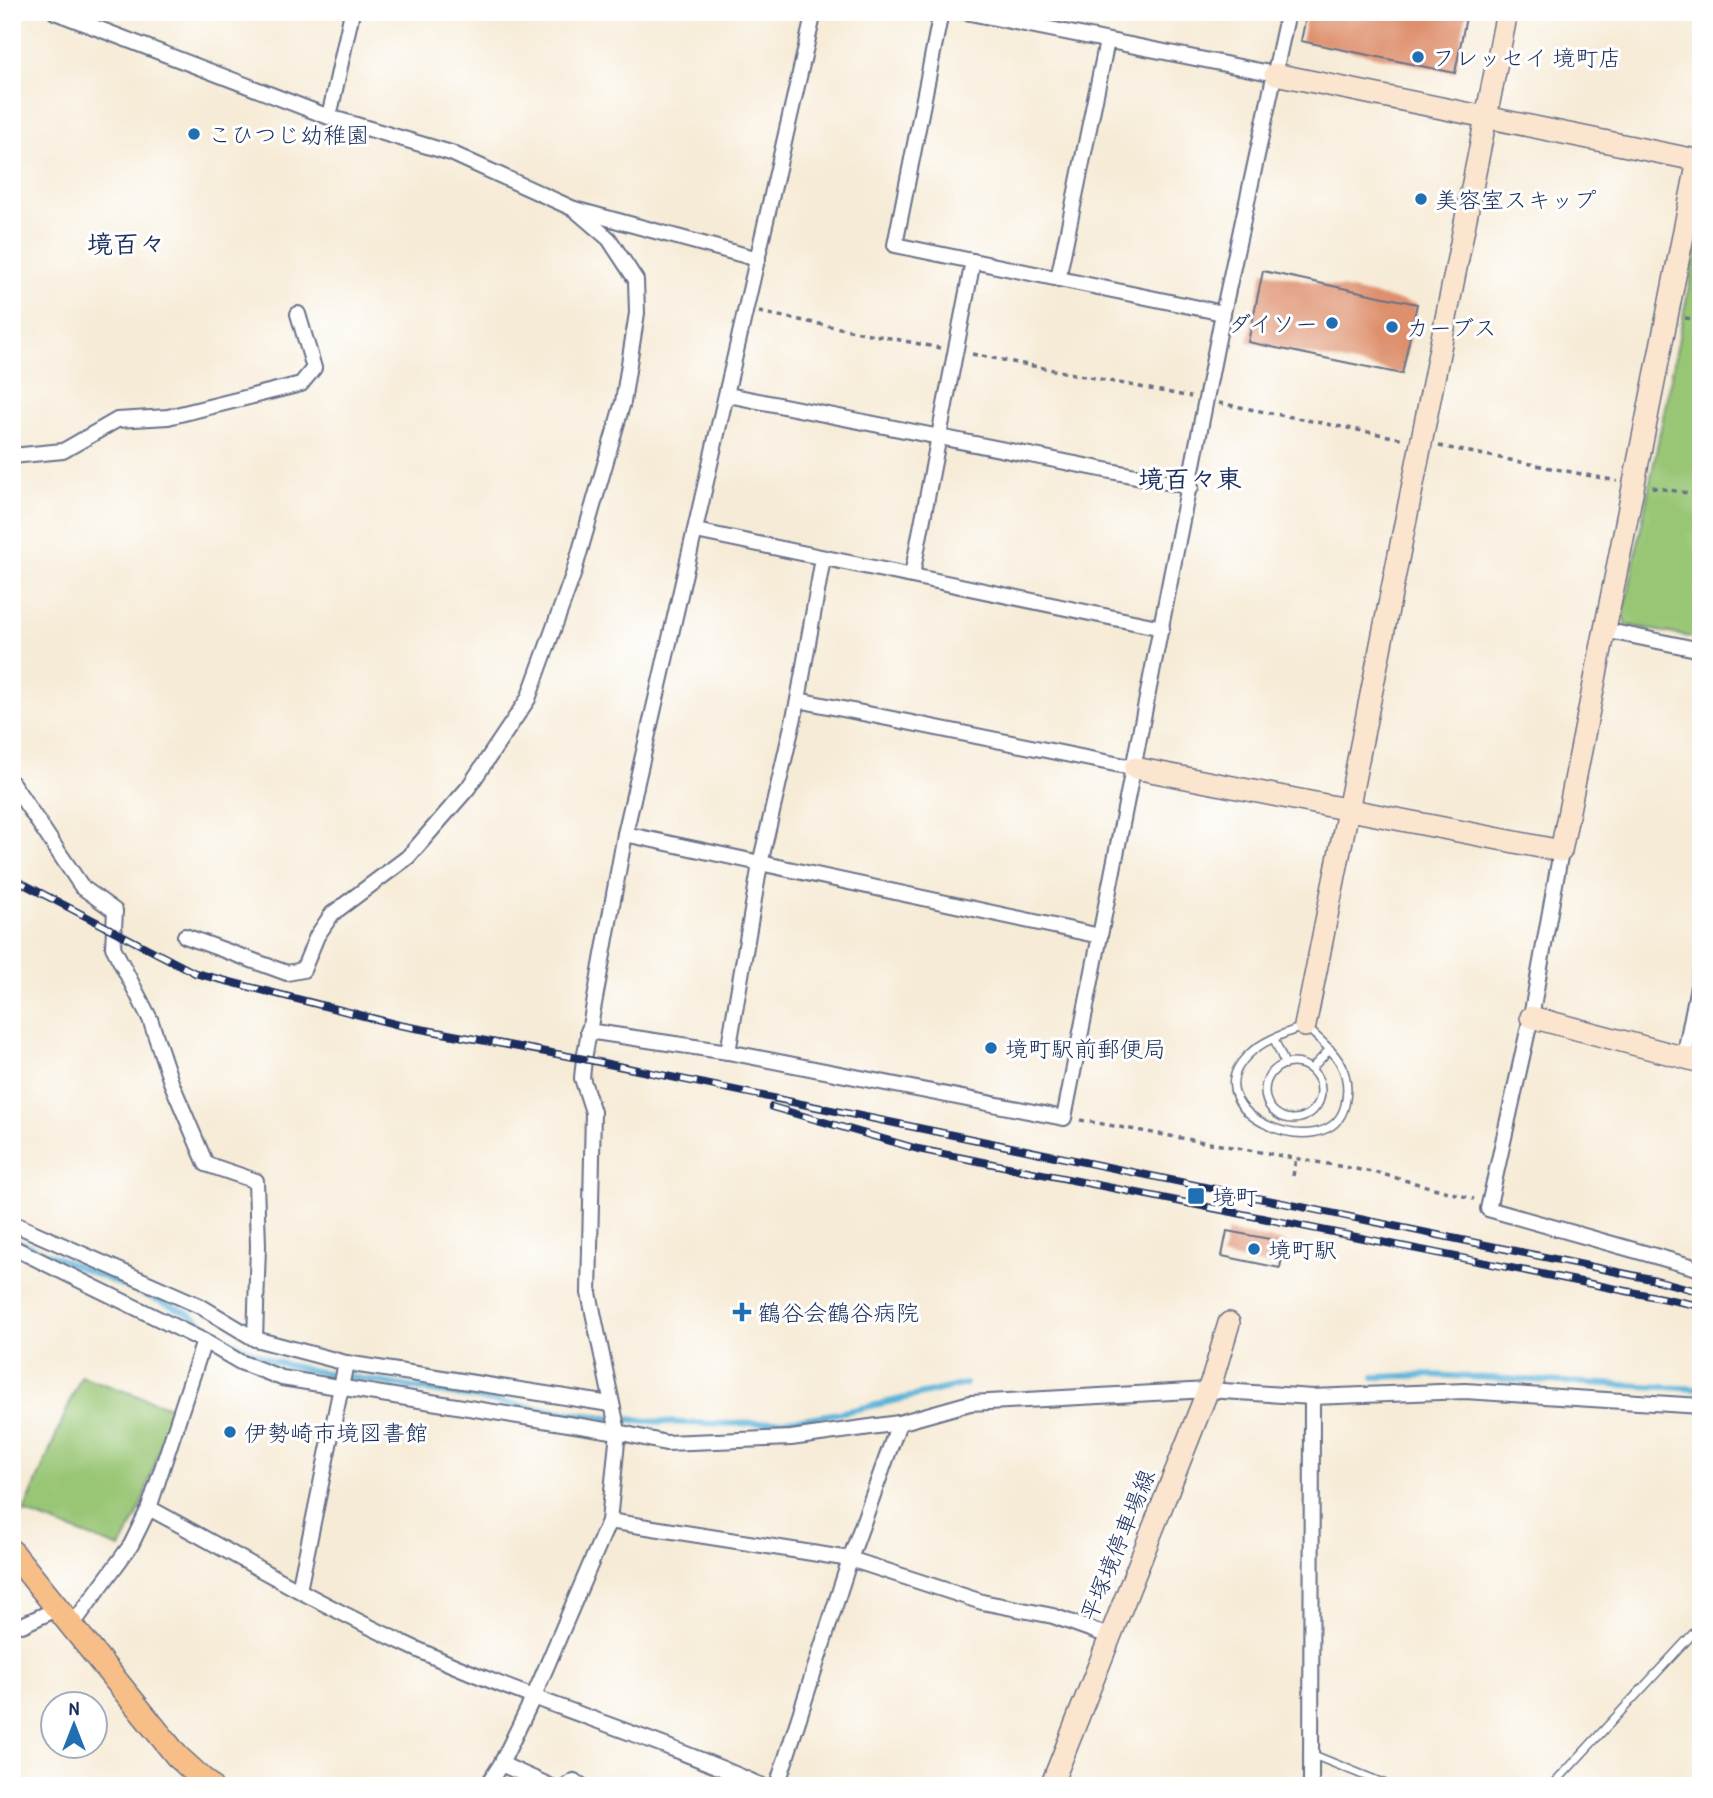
<svg xmlns="http://www.w3.org/2000/svg" width="1713" height="1798" font-family="'Patrick Hand','Klee One',sans-serif">
<rect width="100%" height="100%" fill="#fff"/>
<filter id="ink" filterUnits="userSpaceOnUse"><feTurbulence type="fractalNoise" baseFrequency=".0143" numOctaves="2"/><feDisplacementMap in="SourceGraphic" scale="14" xChannelSelector="R" yChannelSelector="G"/><feConvolveMatrix kernelMatrix="1 2 1 2 8 2 1 2 1" color-interpolation-filters="sRGB"/></filter>
<filter id="wash" filterUnits="userSpaceOnUse"><feTurbulence type="fractalNoise" baseFrequency=".00686" numOctaves="4" result="noise"/><feDisplacementMap in="SourceGraphic" scale="28" xChannelSelector="R" yChannelSelector="G"/><feGaussianBlur stdDeviation="1.57" result="paint"/><feColorMatrix in="noise" values="0 0 0 0 0 0 0 0 0 0 0 0 0 0 0 0 0 1.4 0 .05"/><feComposite in="paint" operator="in"/></filter>
<g filter="url(#wash)">
<rect width="100%" height="100%" fill="#f6ebd6"/>
<g fill="#99c674" stroke="#5a7a69" stroke-width="2">
<polygon points="1701,227 1701,639 1627,625 1623,618"/>
<polygon points="81,1376 173,1408 138,1514 120,1548 24,1512"/>
</g>
<g fill="none" stroke-linecap="round" stroke-linejoin="round">
<g stroke="#5cb3d9" stroke-width="6">
<path d="M12,1239L186,1312L225,1338L272,1361L308,1370C456,1393 606,1429 757,1423C828,1420 897,1399 966,1384"/>
<polyline points="1374,1377 1432,1375 1701,1389"/>
</g>
</g>
<g id="blocks">
<g fill="#de906d">
<polygon points="1307,12 1467,12 1455,73 1301,41"/>
<polygon points="1263,271 1417,304 1402,374 1248,342"/>
<polygon points="1227,1231 1285,1242 1280,1268 1222,1256"/>
</g>
</g>
</g>
<g filter="url(#ink)">
<use href="#blocks" fill-opacity="0" stroke="#687188" stroke-width="2"/>
<g fill="none" stroke-linecap="round" stroke-linejoin="round">
<defs>
<g id="lane">
<path d="M1305,1026C1331,1050 1354,1066 1345,1105C1330,1169 1189,1113 1248,1055C1263,1040 1286,1033 1305,1026Z"/>
<polyline points="1274,1039 1285,1064"/>
<circle cx="1293" cy="1091" r="28"/>
<polyline points="1311,1069 1330,1049"/>
<polyline points="1311,1754 1390,1786"/>
<polyline points="1552,1786 1701,1625"/>
</g>
<g id="street">
<polyline points="55,12 329,117 451,153 574,209 758,259"/>
<polyline points="941,12 895,245 1223,313"/>
<polyline points="965,12 1275,74"/>
<polyline points="329,117 352,12"/>
<polyline points="1058,279 1107,41"/>
<polyline points="728,395 1191,487"/>
<polyline points="12,456 63,451 117,420 168,417 301,384 314,368 298,314"/>
<polyline points="696,531 1162,628"/>
<polyline points="912,575 973,261"/>
<polyline points="1604,630 1701,650"/>
<polyline points="798,700 1135,768"/>
<polyline points="12,783 82,887 115,911 113,947 150,1019 171,1082 206,1164 256,1181 258,1246 255,1339"/>
<polyline points="625,834 1100,936"/>
<polyline points="1561,851 1531,1017 1488,1209 1701,1269"/>
<polyline points="185,936 287,973 303,970 317,936 332,914 408,857 468,788 528,699 573,575 623,402 637,313 636,280 609,239 574,209"/>
<polyline points="588,1031 728,1052 1064,1118 1223,313 1288,12"/>
<polyline points="728,1052 760,864 798,700 823,558"/>
<polyline points="1684,1058 1701,971"/>
<polyline points="12,1223 200,1306 255,1339 346,1363 610,1404"/>
<polyline points="12,1247 204,1341 240,1362 282,1378 618,1432 666,1443 791,1438 899,1423 970,1403 1208,1390 1312,1397 1465,1391 1701,1406"/>
<path d="M149,1508C236,1555 322,1606 412,1647C526,1700 648,1734 762,1786"/>
<polyline points="609,1521 850,1559 982,1602 1053,1616 1109,1636"/>
<polyline points="299,1590 346,1363"/>
<polyline points="12,1623 22,1625 59,1608"/>
<polyline points="73,1624 131,1545 149,1508 204,1341"/>
<polyline points="501,1764 550,1786"/>
<polyline points="487,1786 501,1764 533,1698 609,1521 618,1432 589,1293 593,1112 582,1078 584,1059 625,834 814,12"/>
<polyline points="567,1786 574,1781 582,1786"/>
<polyline points="777,1786 850,1559 899,1423"/>
<polyline points="1311,1786 1312,1397"/>
</g>
<g id="secondary">
<polyline points="1275,74 1701,161"/>
<polyline points="1135,768 1561,851 1698,160"/>
<polyline points="1531,1017 1701,1062"/>
<polyline points="1305,1026 1507,12"/>
<polyline points="1051,1786 1213,1377 1229,1323"/>
</g>
<polyline id="primary" points="12,1552 177,1756 210,1786"/>
</defs>
<use href="#lane" stroke="#687188" stroke-width="10"/>
<use href="#street" stroke="#687188" stroke-width="18"/>
<use href="#secondary" stroke="#687188" stroke-width="24"/>
<use href="#primary" stroke="#687188" stroke-width="26"/>
<g stroke="#687188" stroke-width="3.5" stroke-dasharray="5 5" stroke-linecap="butt">
<polyline points="759,312 940,348"/>
<polyline points="1685,318 1701,320"/>
<polyline points="972,354 1191,397"/>
<polyline points="1219,403 1404,439"/>
<polyline points="1439,446 1617,481"/>
<polyline points="1652,487 1693,494 1701,499"/>
<polyline points="1080,1120 1378,1173 1474,1199"/>
<polyline points="1293,1176 1296,1158"/>
</g>
<use href="#lane" stroke="#fff" stroke-width="7"/>
<use href="#street" stroke="#fff" stroke-width="14"/>
<use href="#secondary" stroke="#fce5cf" stroke-width="21"/>
<use href="#primary" stroke="#f7be87" stroke-width="23"/>
<defs>
<g id="rail">
<polyline points="12,878 195,973 399,1025 584,1059 1656,1280 1701,1292"/>
<polyline points="772,1107 918,1149 1701,1306"/>
</g>
</defs>
<use href="#rail" stroke="#1b2f5e" stroke-width="8"/>
<use href="#rail" stroke="#fff" stroke-width="5" stroke-dasharray="16" stroke-linecap="butt"/>
</g>
</g>
<g fill="#1f6fb2" stroke="#fff" stroke-width="2.5">
<circle cx="1418" cy="57" r="7"/>
<circle cx="194" cy="134" r="7"/>
<circle cx="1421" cy="199" r="7"/>
<circle cx="1332" cy="323" r="7"/>
<circle cx="1392" cy="327" r="7"/>
<circle cx="991" cy="1048" r="7"/>
<rect x="1187" y="1187" width="18" height="18" rx="3.5"/>
<circle cx="1254" cy="1249" r="7"/>
<path d="M738.5 1301.5h7v7h7v7h-7v7h-7v-7h-7v-7h7z"/>
<circle cx="230" cy="1432" r="7"/>
</g>
<g text-anchor="middle" dominant-baseline="central" stroke-width="6" stroke-linejoin="round" paint-order="stroke">
<g font-size="23" fill="#1b2f5e" stroke="#fff" text-anchor="start">
<text x="1432" y="57">フレッセイ 境町店</text>
<text x="208" y="134">こひつじ幼稚園</text>
<text x="1435" y="199">美容室スキップ</text>
<text x="1318" y="323" text-anchor="end">ダイソー</text>
<text x="1406" y="327">カーブス</text>
<text x="1005" y="1048">境町駅前郵便局</text>
<text x="1212" y="1196">境町</text>
<text x="1268" y="1249">境町駅</text>
<text x="758" y="1312">鶴谷会鶴谷病院</text>
<text x="244" y="1432">伊勢崎市境図書館</text>
</g>
<g font-size="23" fill="#1b2f5e" stroke="#fff">
<text transform="translate(1117 1545) rotate(-68)">平塚境停車場線</text>
</g>
<g font-size="26" font-weight="bold" fill="#1b2f5e" stroke="#fff">
<text x="126" y="243">境百々</text>
<text x="1190" y="478">境百々東</text>
</g>
</g>
<rect width="1713" height="1798" fill="none" stroke="#fff" stroke-width="42"/>
<g transform="translate(74 1725)"><circle r="33" fill="#ffffff" stroke="#a4acbf" stroke-width="2"/>
<path d="M0-5L12 26L0 18L-12 26Z" fill="#1f6fb2"/>
<text y="-10" font-size="19" font-weight="bold" text-anchor="middle" fill="#1b2f5e">N</text>
</g>
</svg>
